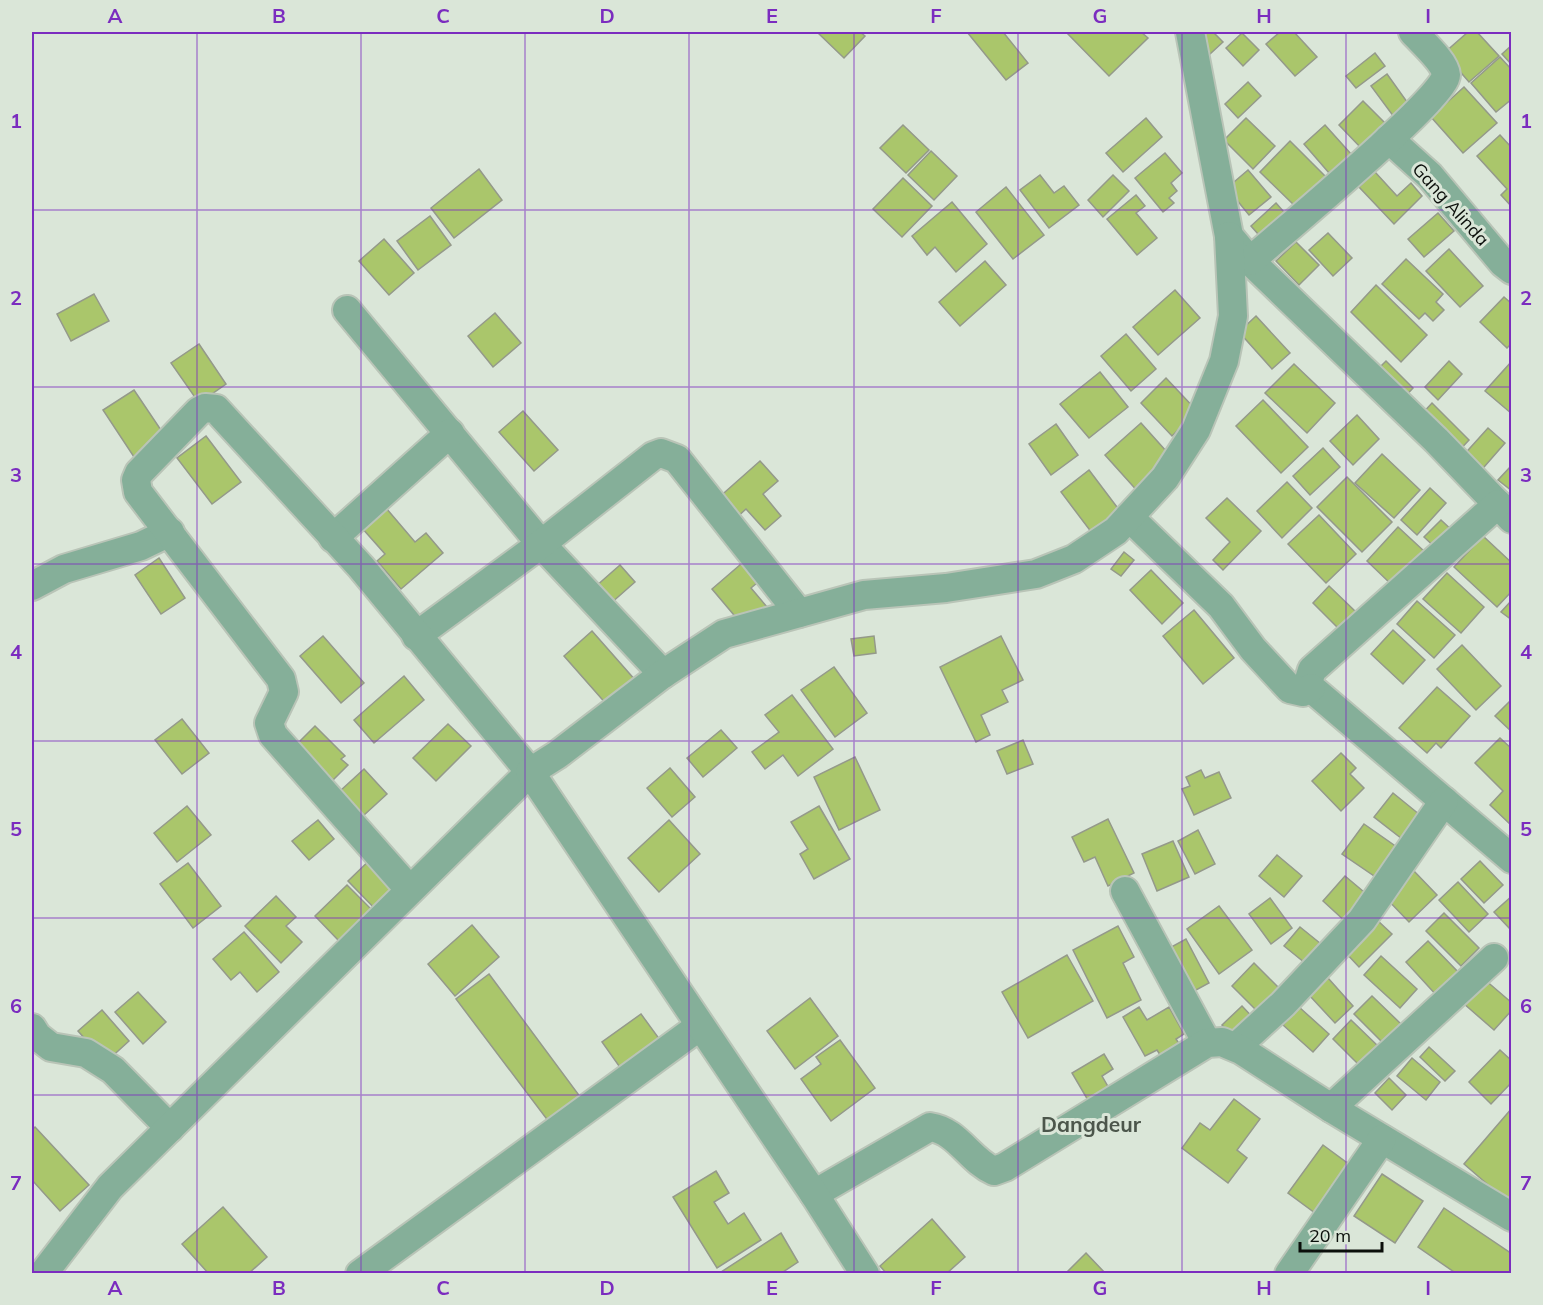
<svg xmlns="http://www.w3.org/2000/svg" width="1543" height="1305" font-family="Mulish,sans-serif">
<rect width="100%" height="100%" fill="#dae6d8"/>
<g fill="#aac66b" stroke="#94998a" stroke-width="1.5">
<polygon points="817,32 860,32 865,36 844,58"/>
<polygon points="967,32 1003,32 1028,63 1006,80"/>
<polygon points="1066,32 1141,32 1148,38 1109,76"/>
<polygon points="1205,32 1213,32 1223,42 1210,54 1196,40"/>
<polygon points="1280,32 1294,32 1317,57 1295,76 1266,44"/>
<polygon points="1468,32 1477,32 1499,56 1469,82 1444,53"/>
<polygon points="1242,33 1259,50 1243,66 1226,48"/>
<polygon points="1512,45 1512,65 1502,54"/>
<polygon points="1375,53 1385,66 1356,88 1346,76"/>
<polygon points="1500,57 1512,70 1512,99 1496,112 1471,83"/>
<polygon points="1387,74 1410,106 1394,117 1371,86"/>
<polygon points="1248,82 1261,96 1238,118 1225,104"/>
<polygon points="1464,87 1497,123 1463,153 1431,117"/>
<polygon points="1363,101 1388,126 1363,150 1339,125"/>
<polygon points="1146,118 1162,137 1123,172 1106,153"/>
<polygon points="1246,118 1275,146 1253,169 1224,140"/>
<polygon points="903,125 929,150 906,173 880,148"/>
<polygon points="1325,125 1351,154 1329,173 1304,144"/>
<polygon points="1500,135 1512,148 1512,207 1501,195 1507,189 1477,156"/>
<polygon points="1290,141 1327,178 1297,208 1260,172"/>
<polygon points="931,151 957,176 934,200 908,175"/>
<polygon points="1165,153 1182,173 1171,183 1177,191 1169,198 1174,203 1163,212 1135,178"/>
<polygon points="479,169 502,200 454,238 431,208"/>
<polygon points="1248,170 1271,197 1249,215 1227,188"/>
<polygon points="1375,172 1397,196 1411,183 1422,196 1394,224 1359,187"/>
<polygon points="1040,175 1054,193 1064,186 1079,205 1049,228 1020,190"/>
<polygon points="1113,175 1129,191 1103,217 1088,200"/>
<polygon points="903,178 932,206 902,237 873,209"/>
<polygon points="1006,187 1044,235 1013,259 976,212"/>
<polygon points="1136,195 1145,206 1136,213 1157,238 1137,255 1107,219"/>
<polygon points="952,202 987,244 956,272 935,247 927,255 912,236"/>
<polygon points="1276,203 1291,220 1265,242 1251,226"/>
<polygon points="1438,213 1454,231 1424,257 1408,239"/>
<polygon points="430,216 451,245 418,270 397,241"/>
<polygon points="1328,233 1352,258 1333,276 1309,250"/>
<polygon points="384,239 414,273 389,295 359,261"/>
<polygon points="1296,242 1319,265 1299,285 1276,261"/>
<polygon points="1449,249 1483,286 1460,307 1426,271"/>
<polygon points="1406,259 1443,294 1436,302 1444,310 1433,321 1425,313 1419,319 1382,284"/>
<polygon points="985,261 1006,285 960,326 939,302"/>
<polygon points="1376,285 1427,335 1401,362 1351,312"/>
<polygon points="1175,290 1200,318 1158,355 1133,327"/>
<polygon points="94,294 109,321 71,341 57,314"/>
<polygon points="1504,297 1512,304 1512,343 1507,348 1480,322"/>
<polygon points="495,313 521,343 493,367 468,336"/>
<polygon points="1256,316 1290,353 1272,369 1239,332"/>
<polygon points="1126,334 1156,369 1131,391 1101,356"/>
<polygon points="199,344 226,384 199,403 171,363"/>
<polygon points="1386,361 1413,388 1401,401 1373,374"/>
<polygon points="1449,361 1462,374 1438,400 1425,387"/>
<polygon points="1512,361 1512,414 1485,391"/>
<polygon points="1294,364 1335,403 1307,433 1265,393"/>
<polygon points="1100,372 1128,407 1089,438 1060,404"/>
<polygon points="1166,378 1197,411 1172,436 1141,403"/>
<polygon points="134,390 165,436 134,457 103,410"/>
<polygon points="1263,400 1308,447 1281,473 1236,426"/>
<polygon points="1432,403 1469,440 1456,454 1419,417"/>
<polygon points="523,411 558,450 534,471 499,432"/>
<polygon points="1357,415 1379,439 1353,465 1330,441"/>
<polygon points="1141,423 1175,461 1140,494 1105,455"/>
<polygon points="1056,424 1078,455 1051,475 1029,444"/>
<polygon points="1488,428 1505,443 1478,474 1461,458"/>
<polygon points="206,436 241,482 212,504 177,458"/>
<polygon points="1323,448 1340,467 1310,495 1293,476"/>
<polygon points="1382,454 1420,490 1394,518 1355,483"/>
<polygon points="760,461 778,481 763,494 781,516 765,530 746,509 734,520 716,500"/>
<polygon points="1512,465 1512,491 1498,480"/>
<polygon points="1089,470 1123,515 1095,537 1061,492"/>
<polygon points="1347,477 1392,522 1362,552 1317,507"/>
<polygon points="1287,482 1312,508 1282,538 1257,511"/>
<polygon points="1430,488 1446,503 1417,535 1401,520"/>
<polygon points="1227,498 1261,531 1223,570 1213,560 1230,542 1206,518"/>
<polygon points="386,508 415,542 426,533 443,553 401,589 377,561 385,554 362,528"/>
<polygon points="1319,515 1356,554 1326,583 1288,544"/>
<polygon points="1441,520 1455,533 1439,551 1424,537"/>
<polygon points="1398,527 1425,552 1393,586 1367,561"/>
<polygon points="1483,536 1512,563 1512,591 1497,607 1454,567"/>
<polygon points="1124,552 1134,560 1121,576 1111,569"/>
<polygon points="159,558 185,598 161,614 135,575"/>
<polygon points="748,558 764,577 751,588 767,607 744,627 712,589"/>
<polygon points="620,565 635,582 610,604 595,587"/>
<polygon points="1151,570 1183,603 1162,624 1130,590"/>
<polygon points="1447,573 1484,607 1461,633 1423,599"/>
<polygon points="1329,586 1356,612 1339,629 1313,603"/>
<polygon points="1512,600 1512,620 1501,612"/>
<polygon points="1417,601 1455,635 1434,658 1397,624"/>
<polygon points="1194,610 1234,658 1203,684 1163,636"/>
<polygon points="1393,630 1425,660 1403,684 1371,654"/>
<polygon points="592,631 636,681 608,706 564,656"/>
<polygon points="323,636 364,683 341,703 300,656"/>
<polygon points="874,636 876,653 854,656 851,639"/>
<polygon points="1001,636 1023,680 1002,690 1008,702 981,715 990,735 976,742 940,667"/>
<polygon points="1462,645 1501,686 1476,710 1437,669"/>
<polygon points="834,667 867,713 835,737 801,690"/>
<polygon points="404,676 424,700 374,743 354,720"/>
<polygon points="1437,687 1470,716 1441,748 1436,743 1427,753 1399,728"/>
<polygon points="792,695 833,749 798,776 783,755 765,769 752,752 779,732 765,715"/>
<polygon points="1512,699 1512,732 1495,716"/>
<polygon points="182,719 209,753 182,774 155,740"/>
<polygon points="448,724 471,746 436,781 413,758"/>
<polygon points="315,726 345,756 341,759 348,765 328,785 292,749"/>
<polygon points="721,730 737,748 703,777 687,758"/>
<polygon points="1500,738 1512,749 1512,826 1490,805 1503,791 1475,763"/>
<polygon points="1023,740 1033,764 1007,774 997,751"/>
<polygon points="1341,753 1356,768 1350,774 1364,788 1341,811 1312,781"/>
<polygon points="855,757 880,810 839,830 814,777"/>
<polygon points="670,768 695,797 672,817 647,788"/>
<polygon points="364,769 387,794 363,816 340,791"/>
<polygon points="1201,770 1205,778 1219,772 1231,798 1194,815 1182,789 1190,786 1186,777"/>
<polygon points="1393,793 1425,819 1406,842 1374,817"/>
<polygon points="187,806 211,835 177,862 154,833"/>
<polygon points="819,806 850,859 814,879 800,854 808,849 791,822"/>
<polygon points="1108,819 1134,873 1108,886 1095,857 1084,862 1072,837"/>
<polygon points="318,820 334,839 309,860 292,841"/>
<polygon points="669,820 700,854 659,892 628,858"/>
<polygon points="1364,824 1401,850 1380,880 1342,854"/>
<polygon points="1198,830 1215,864 1195,874 1178,841"/>
<polygon points="1173,841 1189,877 1157,891 1142,854"/>
<polygon points="1277,855 1302,876 1284,897 1259,876"/>
<polygon points="374,856 399,895 380,914 348,881"/>
<polygon points="1480,861 1503,885 1484,903 1461,879"/>
<polygon points="188,863 221,906 193,928 160,884"/>
<polygon points="1413,870 1437,895 1409,922 1385,897"/>
<polygon points="1345,876 1370,897 1347,923 1323,901"/>
<polygon points="1458,882 1488,914 1469,932 1439,900"/>
<polygon points="347,885 379,917 340,942 315,916"/>
<polygon points="276,896 296,917 286,926 302,942 281,963 245,926"/>
<polygon points="1512,896 1512,931 1494,912"/>
<polygon points="1270,898 1292,928 1271,944 1249,914"/>
<polygon points="1219,906 1252,950 1219,974 1187,929"/>
<polygon points="1444,913 1479,948 1461,966 1426,931"/>
<polygon points="1377,920 1392,934 1359,967 1345,952"/>
<polygon points="472,925 499,957 455,996 428,964"/>
<polygon points="1118,926 1134,957 1123,963 1141,1000 1107,1018 1073,950"/>
<polygon points="1300,927 1326,948 1310,967 1284,946"/>
<polygon points="244,932 279,972 257,992 240,972 231,980 213,959"/>
<polygon points="1186,939 1209,983 1185,996 1162,952"/>
<polygon points="1428,941 1461,975 1438,997 1406,962"/>
<polygon points="1067,955 1093,1001 1028,1038 1002,992"/>
<polygon points="1381,956 1417,989 1400,1008 1364,975"/>
<polygon points="1254,963 1284,993 1262,1016 1232,986"/>
<polygon points="489,974 584,1102 552,1126 456,999"/>
<polygon points="1328,978 1353,1006 1335,1023 1310,996"/>
<polygon points="1484,979 1512,1003 1512,1010 1494,1030 1463,1003"/>
<polygon points="138,992 166,1022 143,1044 115,1012"/>
<polygon points="1372,996 1401,1024 1383,1043 1354,1014"/>
<polygon points="810,998 838,1036 795,1069 767,1031"/>
<polygon points="1242,1006 1257,1022 1238,1041 1222,1025"/>
<polygon points="1139,1007 1147,1020 1169,1007 1184,1034 1176,1039 1183,1050 1164,1061 1157,1050 1145,1056 1123,1017"/>
<polygon points="1299,1007 1329,1034 1313,1052 1283,1025"/>
<polygon points="102,1010 129,1041 106,1062 78,1031"/>
<polygon points="641,1014 663,1044 624,1073 602,1042"/>
<polygon points="1351,1020 1379,1047 1361,1067 1333,1039"/>
<polygon points="840,1040 875,1088 831,1121 801,1079 821,1064 816,1057"/>
<polygon points="1429,1047 1455,1071 1445,1081 1420,1057"/>
<polygon points="1500,1050 1512,1061 1512,1082 1491,1104 1469,1082"/>
<polygon points="1104,1054 1113,1069 1102,1076 1110,1090 1089,1102 1072,1073"/>
<polygon points="1412,1058 1440,1082 1426,1100 1397,1076"/>
<polygon points="1389,1078 1406,1095 1392,1110 1375,1093"/>
<polygon points="1234,1099 1260,1119 1237,1150 1247,1158 1228,1183 1182,1148 1200,1123 1210,1130"/>
<polygon points="1512,1108 1512,1200 1509,1203 1464,1164"/>
<polygon points="35,1127 89,1185 60,1211 32,1180 32,1130"/>
<polygon points="1323,1145 1350,1165 1315,1213 1288,1193"/>
<polygon points="716,1171 729,1193 714,1202 728,1224 744,1213 761,1240 717,1268 673,1197"/>
<polygon points="1382,1174 1423,1201 1395,1243 1354,1216"/>
<polygon points="223,1207 267,1257 248,1274 209,1274 182,1244"/>
<polygon points="1444,1208 1512,1254 1512,1274 1457,1274 1418,1247"/>
<polygon points="932,1219 965,1257 946,1274 887,1274 880,1266"/>
<polygon points="781,1233 798,1262 780,1274 718,1274"/>
<polygon points="1086,1253 1106,1274 1065,1274"/>
</g>
<g fill="none" stroke-linecap="round" stroke-linejoin="round">
<defs>
<g id="minor">
<polyline points="1190,32 1229,236 1250,261 1436,440 1512,519"/>
<polyline points="1389,139 1430,176 1503,263 1512,270"/>
<path d="M1250,261C1277,237 1446,97 1446,75C1445,62 1422,42 1413,32"/>
<polyline points="347,310 541,544 663,674"/>
<polyline points="1498,504 1312,670 1308,683 1311,688 1512,859"/>
<polyline points="1129,517 1221,606 1253,649 1290,689 1303,692 1311,688"/>
<polyline points="333,538 450,433"/>
<polyline points="32,586 64,569 141,546 170,532"/>
<polyline points="416,636 541,544 653,456 661,453 677,459 799,613"/>
<polyline points="1125,891 1207,1043"/>
<polyline points="32,1028 37,1036 51,1047 86,1053 113,1070 170,1128"/>
<polyline points="1236,1047 1283,1004 1362,920 1444,801"/>
<polyline points="1331,1108 1494,958"/>
<path d="M814,1194L930,1127C958,1131 969,1160 994,1171L1005,1167L1207,1043L1222,1042L1241,1050L1331,1108L1512,1217"/>
<polyline points="43,1274 110,1187 530,772 361,567 216,409 205,408 199,411 139,473 136,480 138,492 281,679 284,692 269,723 273,735 410,890"/>
<polyline points="360,1274 700,1026"/>
<polyline points="865,1274 814,1194 530,772 557,755 663,674 724,634 864,595 946,588 1036,574 1074,559 1116,531 1165,478 1196,430 1224,361 1233,316 1229,236"/>
<polyline points="1289,1274 1382,1139"/>
</g>
</defs>
<use href="#minor" stroke="#b9c4b7" stroke-width="32"/>
<use href="#minor" stroke="#85af99" stroke-width="28"/>
</g>
<path fill="none" stroke="#7b2cbf" stroke-width="1.5" stroke-opacity="0.55" d="M197,32V1274M361,32V1274M525,32V1274M689,32V1274M854,32V1274M1018,32V1274M1182,32V1274M1346,32V1274M32,210H1512M32,387H1512M32,564H1512M32,741H1512M32,918H1512M32,1095H1512"/>
<g text-anchor="middle" dominant-baseline="central" stroke-width="6" stroke-linejoin="round" paint-order="stroke">
<g font-size="18" fill="#0b0f0b" stroke="#dae6d8">
<text transform="translate(1451 204) rotate(48)">Gang Alinda</text>
</g>
<g font-size="21" font-weight="bold" fill="#4c564b" stroke="#dae6d8">
<text x="1091" y="1124">Dangdeur</text>
</g>
</g>
<rect width="1543" height="1305" fill="none" stroke="#dae6d8" stroke-width="66"/>
<path d="M1300 1242v9h82v-9" fill="none" stroke="#0b0f0b" stroke-width="3"/>
<text x="1309" y="1242" font-size="18" fill="#0b0f0b" stroke="#dae6d8" stroke-width="4.5" paint-order="stroke">20 m</text>
<rect x="33" y="33" width="1477" height="1239" fill="none" stroke="#7b2cbf" stroke-width="2"/>
<g font-size="20" text-anchor="middle" font-weight="bold" fill="#7b2cbf">
<text x="115" y="23">A</text>
<text x="279" y="23">B</text>
<text x="443" y="23">C</text>
<text x="607" y="23">D</text>
<text x="772" y="23">E</text>
<text x="936" y="23">F</text>
<text x="1100" y="23">G</text>
<text x="1264" y="23">H</text>
<text x="1428" y="23">I</text>
<text x="16" y="128">1</text>
<text x="1526" y="128">1</text>
<text x="16" y="305">2</text>
<text x="1526" y="305">2</text>
<text x="16" y="482">3</text>
<text x="1526" y="482">3</text>
<text x="16" y="659">4</text>
<text x="1526" y="659">4</text>
<text x="16" y="836">5</text>
<text x="1526" y="836">5</text>
<text x="16" y="1013">6</text>
<text x="1526" y="1013">6</text>
<text x="16" y="1190">7</text>
<text x="1526" y="1190">7</text>
<text x="115" y="1295">A</text>
<text x="279" y="1295">B</text>
<text x="443" y="1295">C</text>
<text x="607" y="1295">D</text>
<text x="772" y="1295">E</text>
<text x="936" y="1295">F</text>
<text x="1100" y="1295">G</text>
<text x="1264" y="1295">H</text>
<text x="1428" y="1295">I</text>
</g>
</svg>
